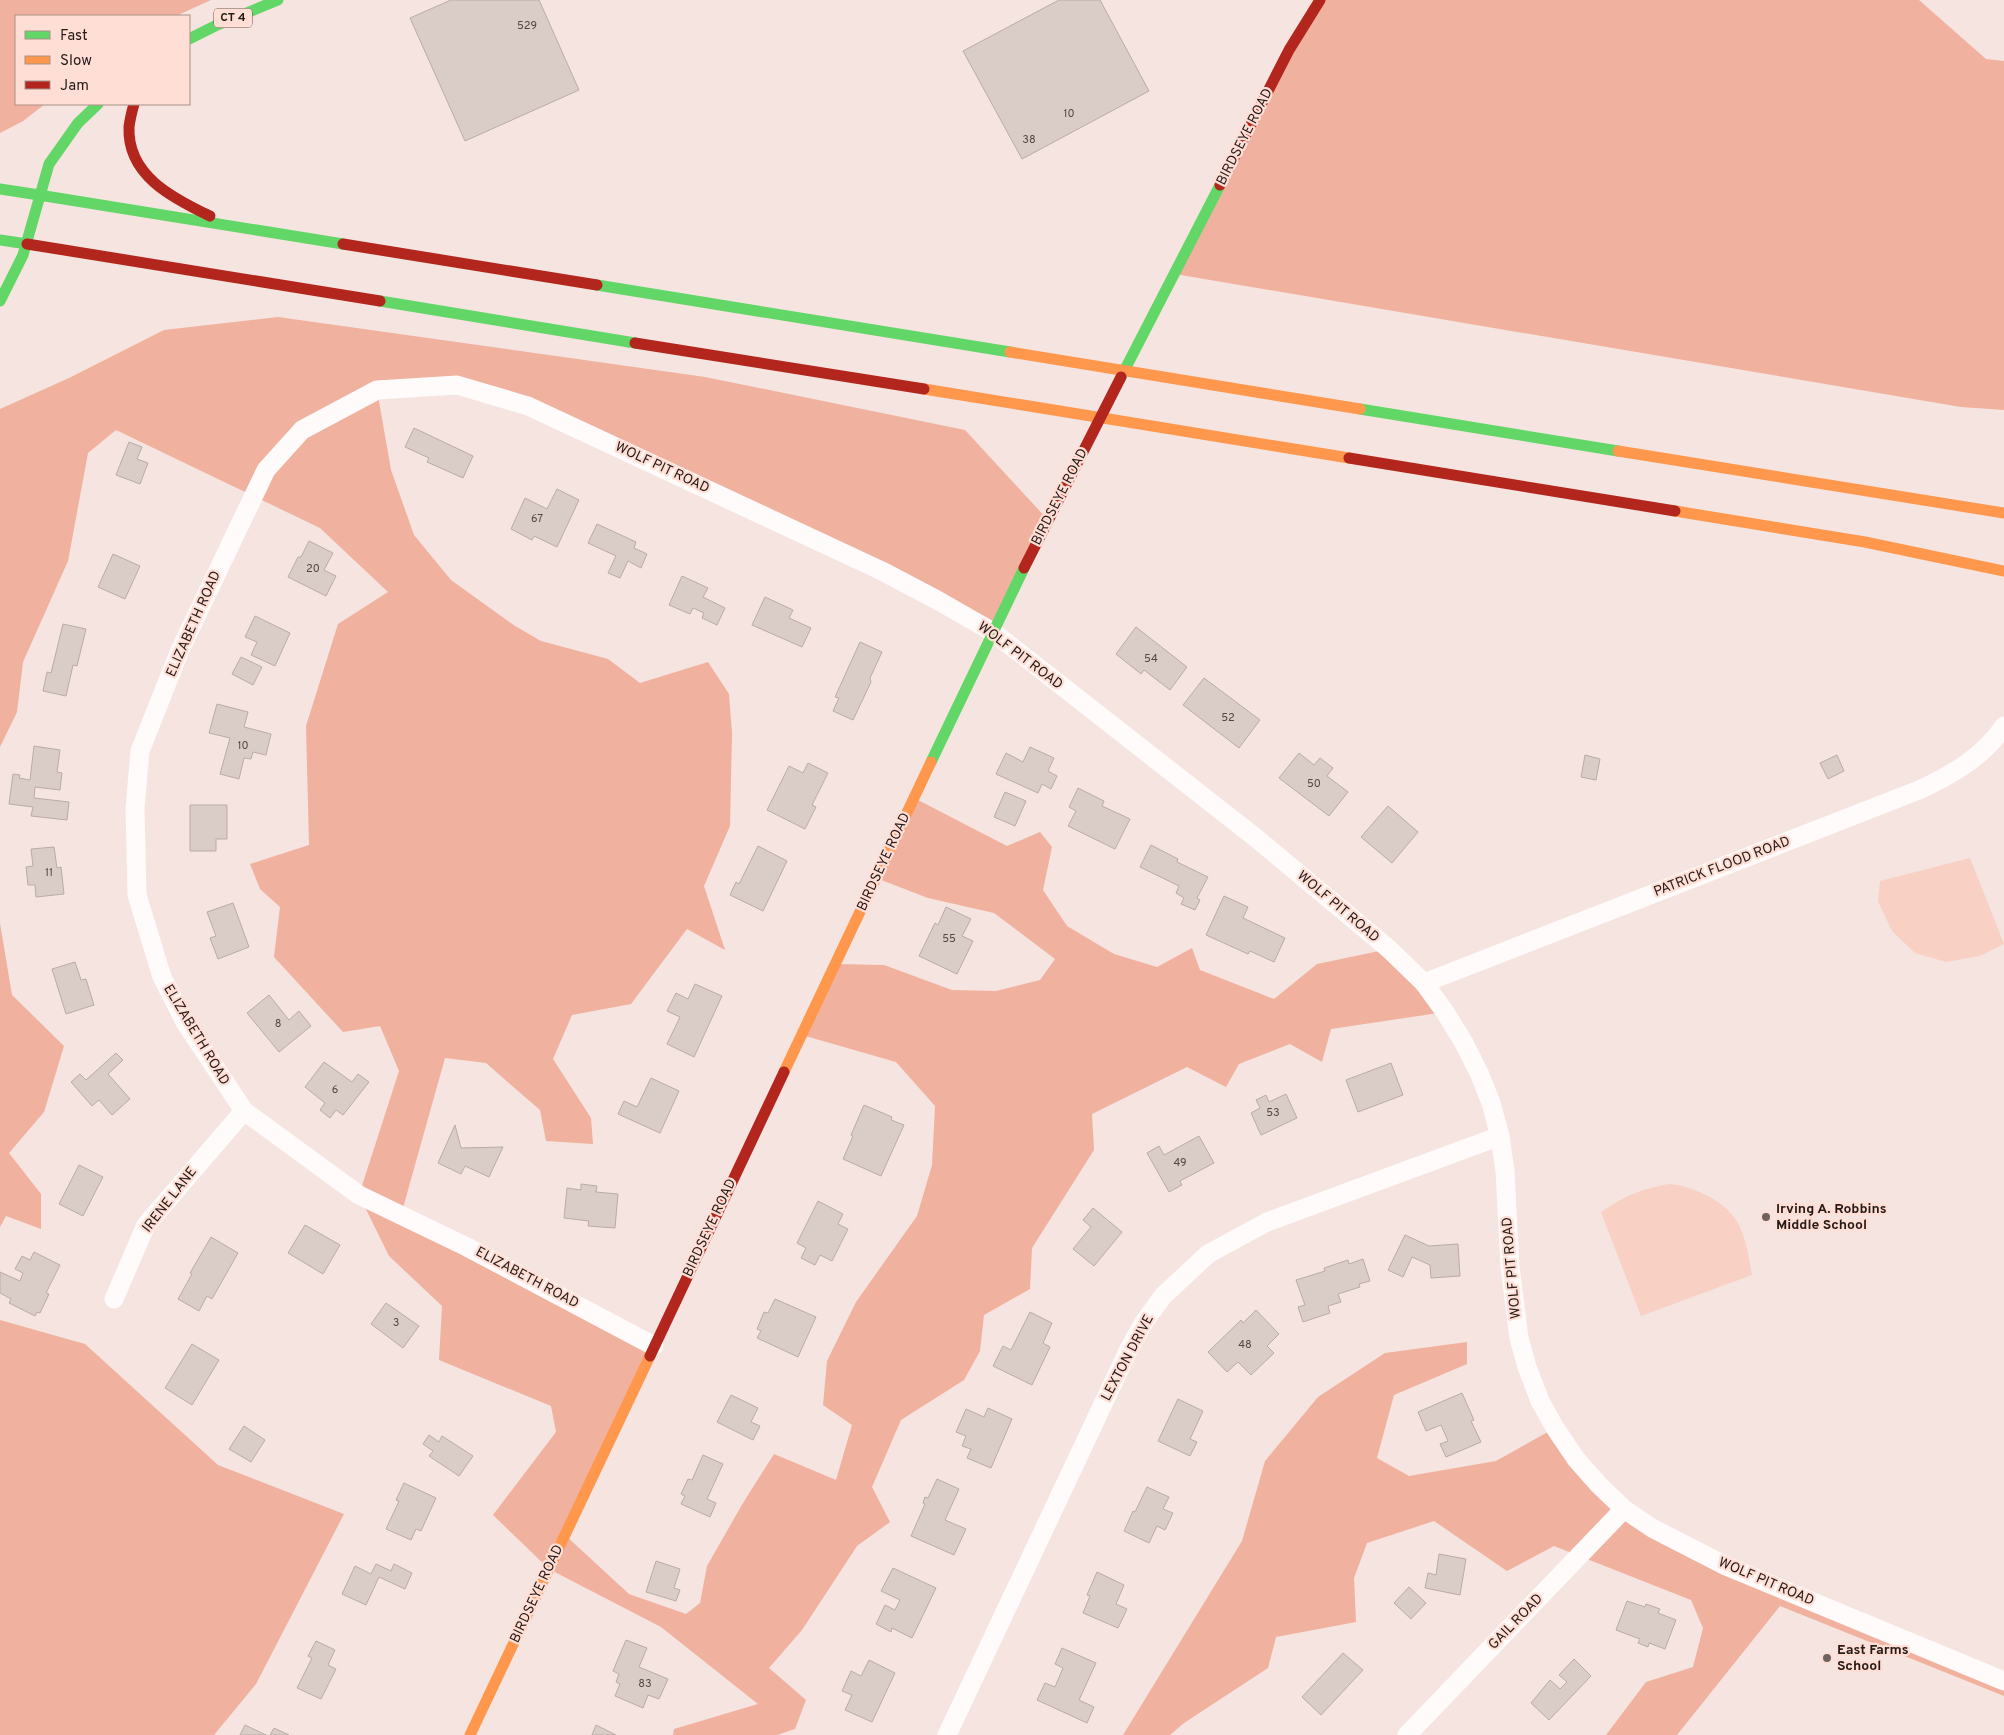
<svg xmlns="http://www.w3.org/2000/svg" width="2004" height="1735" font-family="Overpass,sans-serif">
<rect width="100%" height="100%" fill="#f5e4df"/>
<g fill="#f8d0c4">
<polygon points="1970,858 2004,944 1980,956 1946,962 1915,953 1892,931 1878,901 1880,881"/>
<path d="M1669,1184C1683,1185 1693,1189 1706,1195C1743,1214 1745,1237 1752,1275L1641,1316L1601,1212C1627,1195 1638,1190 1669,1184Z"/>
</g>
<g fill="#f0b19e">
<polygon points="0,0 211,0 176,16 16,16 16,104 45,104 23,121 0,133"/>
<polygon points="1320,0 1919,0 1986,59 2004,61 2004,410 1961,407 1175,274"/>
<polygon points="278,317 705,377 965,430 1048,520 993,632 882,571 457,385 377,390 391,470 414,535 451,580 515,626 541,641 608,659 640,683 708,662 729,694 732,733 730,826 704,886 725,950 687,929 631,1004 572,1015 553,1059 591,1118 593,1144 546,1141 540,1110 486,1063 445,1058 401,1215 654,1346 565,1535 629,1594 686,1614 700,1603 707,1566 743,1503 774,1454 836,1480 852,1425 823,1405 827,1361 856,1302 917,1216 932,1165 935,1106 896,1062 802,1035 835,964 884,965 952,990 996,991 1040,980 1055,959 994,913 928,898 876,878 914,798 1007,846 1040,832 1052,847 1043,890 1067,926 1114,954 1157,967 1192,948 1200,970 1274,999 1317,964 1389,949 1445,1012 1331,1029 1322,1062 1290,1044 1239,1064 1226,1087 1187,1067 1092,1114 1094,1150 1032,1248 1030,1289 984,1315 980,1351 964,1380 901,1420 872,1487 890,1522 857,1546 802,1630 769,1668 806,1700 795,1729 777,1735 673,1735 674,1729 758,1704 661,1627 549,1569 493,1515 556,1432 551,1406 439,1360 442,1306 389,1256 359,1195 399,1071 380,1026 343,1032 274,957 280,907 260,889 250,864 309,845 306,726 338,624 388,592 320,528 116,430 88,453 68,561 23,662 17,712 0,747 0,409 69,378 164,330"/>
<polygon points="0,923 12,995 64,1046 44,1112 9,1153 41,1194 41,1229 6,1216 0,1227"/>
<polygon points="0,1320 85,1344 218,1465 344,1514 256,1684 214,1735 0,1735"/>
<polygon points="1467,1342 1467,1364 1394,1395 1377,1458 1409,1476 1496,1461 1555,1428 1652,1528 2004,1681 2004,1696 1780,1606 1677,1735 1606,1735 1646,1682 1693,1667 1703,1628 1691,1600 1554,1546 1507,1571 1434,1521 1367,1543 1354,1578 1356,1622 1276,1637 1268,1668 1184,1723 1170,1735 1123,1735 1242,1541 1265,1461 1318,1397 1385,1353"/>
</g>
<g fill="#daccc7" stroke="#b9aca8">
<polygon points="451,0 539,0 579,90 465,141 410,18"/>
<polygon points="1059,0 1100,0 1149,91 1022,159 963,51"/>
<polygon points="414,428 473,456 463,478 427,462 429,458 405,447"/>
<polygon points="129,442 142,447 137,459 148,463 140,484 116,475"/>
<polygon points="557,489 579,500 557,547 534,536 532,540 511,529 525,498 547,509"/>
<polygon points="597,524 636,542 634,548 647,554 641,568 628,561 620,578 608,573 616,556 588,543"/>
<polygon points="309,541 333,553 324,570 336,576 326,596 288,577 298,557 301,557"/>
<polygon points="113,554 140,566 125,599 98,587"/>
<polygon points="682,576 708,588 703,597 725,608 717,625 702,618 704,613 693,608 690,614 669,605"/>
<polygon points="765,597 793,610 789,618 811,628 802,647 752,625"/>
<polygon points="255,616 290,633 275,666 251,655 257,642 245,637"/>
<polygon points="63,624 86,629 77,666 73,665 66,696 43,691 47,672 51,673"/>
<polygon points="1136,627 1187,667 1170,690 1144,670 1141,674 1116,654"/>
<polygon points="860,642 882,652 870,678 871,682 853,720 833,711 839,698 835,697"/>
<polygon points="241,657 262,667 253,685 232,674"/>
<polygon points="1204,678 1260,720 1239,748 1183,705"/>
<polygon points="217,704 248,712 244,727 271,734 266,755 253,752 251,759 244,758 239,779 220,774 230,738 209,733"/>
<polygon points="34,746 60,750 57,772 62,773 60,790 35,787 34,798 69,802 67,820 31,816 33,807 9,804 13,774 20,775 19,778 30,780"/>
<polygon points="1030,747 1054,758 1048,771 1057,776 1051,789 1042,784 1038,793 996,774 1006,753 1023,762"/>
<polygon points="1299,753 1314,765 1320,758 1333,768 1327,776 1348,792 1329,816 1279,778"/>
<polygon points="1585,755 1600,759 1596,780 1581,777"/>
<polygon points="1837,755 1844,771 1828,779 1820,763"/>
<polygon points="808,763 828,773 812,805 816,807 805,829 767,810 789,766 803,773"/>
<polygon points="1078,788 1104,801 1102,806 1130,819 1115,849 1068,826 1076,811 1069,807"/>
<polygon points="1005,792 1026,801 1015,826 994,817"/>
<polygon points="190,805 227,805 227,839 216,839 216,851 190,851"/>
<polygon points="1388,806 1418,832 1392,863 1361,837"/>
<polygon points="1151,845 1178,859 1177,862 1208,877 1197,898 1200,900 1195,910 1181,904 1184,898 1176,893 1179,886 1140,867"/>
<polygon points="758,846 787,861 763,911 730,895 736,882 739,884"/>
<polygon points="54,847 57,868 61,867 64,894 36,897 35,885 28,885 26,867 33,866 31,849"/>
<polygon points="1224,896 1248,907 1243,918 1285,938 1274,962 1250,951 1248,954 1206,935"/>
<polygon points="233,903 249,947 218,959 210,938 216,936 207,912"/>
<polygon points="946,907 971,919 962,936 973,941 957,974 919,956 935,923 938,925"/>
<polygon points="75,962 81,980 86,979 94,1005 66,1014 52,969"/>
<polygon points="695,984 722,996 694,1057 667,1044 680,1017 667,1011 676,993 688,999"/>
<polygon points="269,995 289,1020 299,1011 311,1026 279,1052 247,1013"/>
<polygon points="116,1053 123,1060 108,1074 130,1099 112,1115 99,1100 92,1106 71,1082 80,1074 86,1080"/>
<polygon points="324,1062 352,1082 358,1074 369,1082 343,1115 336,1110 330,1118 320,1110 325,1103 305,1087"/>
<polygon points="1391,1063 1403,1095 1358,1112 1346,1080"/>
<polygon points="651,1078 679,1091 660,1133 618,1114 624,1101 637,1107"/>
<polygon points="1286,1094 1297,1118 1261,1135 1251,1113 1260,1108 1256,1100 1266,1095 1269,1102"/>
<polygon points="864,1105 892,1117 891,1120 904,1125 881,1176 843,1159 853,1136 851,1135"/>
<polygon points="455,1125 461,1148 503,1147 489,1177 465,1166 461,1174 438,1163"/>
<polygon points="1199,1136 1214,1163 1180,1181 1182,1185 1169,1192 1147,1153 1159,1146 1164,1155"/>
<polygon points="79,1165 103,1177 83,1216 59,1204"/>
<polygon points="581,1184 597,1186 596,1192 618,1194 615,1228 588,1226 589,1221 564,1218 567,1188 581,1190"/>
<polygon points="818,1201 843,1214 838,1224 848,1229 832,1261 820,1255 815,1265 801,1258 806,1248 797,1243"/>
<polygon points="1093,1208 1122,1232 1094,1266 1073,1249 1091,1227 1083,1220"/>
<polygon points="305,1225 340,1245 323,1274 288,1253"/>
<polygon points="1405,1235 1429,1246 1458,1244 1460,1276 1431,1278 1430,1265 1412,1257 1403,1277 1388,1270"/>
<polygon points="211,1237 238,1253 212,1299 207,1296 199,1311 178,1299 192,1274 190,1273"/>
<polygon points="34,1252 60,1265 46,1293 49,1294 40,1313 37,1312 35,1316 9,1303 11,1299 0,1293 0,1272 20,1281 23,1273 15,1269 22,1256 30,1260"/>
<polygon points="1363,1259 1370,1281 1359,1284 1360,1287 1338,1294 1341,1302 1328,1306 1330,1313 1303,1322 1298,1307 1305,1305 1296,1280 1325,1271 1324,1268 1348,1260 1349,1264"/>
<polygon points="775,1299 816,1317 798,1357 757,1338 761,1331 757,1329 764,1312 768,1313"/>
<polygon points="386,1303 419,1326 403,1348 371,1324"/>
<polygon points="1256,1310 1279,1334 1267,1346 1274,1353 1251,1375 1238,1362 1227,1372 1208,1352 1241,1320 1243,1323"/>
<polygon points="1030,1312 1052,1323 1043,1343 1050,1347 1032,1385 993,1366 1003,1346 1011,1350"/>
<polygon points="192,1344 219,1360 192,1405 165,1388"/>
<polygon points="1462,1393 1474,1420 1471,1421 1481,1442 1446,1457 1440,1444 1448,1441 1441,1425 1426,1431 1418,1412"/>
<polygon points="731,1395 758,1408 751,1422 760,1426 753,1440 717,1422"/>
<polygon points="1178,1399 1203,1411 1190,1439 1197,1442 1190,1456 1158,1441"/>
<polygon points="988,1408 1012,1419 991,1468 967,1458 971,1449 962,1446 966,1436 956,1432 966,1409 984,1417"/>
<polygon points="244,1426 265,1440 251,1462 229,1449"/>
<polygon points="429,1435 439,1442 442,1436 473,1456 459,1476 429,1456 433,1451 423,1444"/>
<polygon points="703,1455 723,1464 707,1499 716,1503 710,1517 681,1504 685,1496 681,1494 688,1479 692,1480"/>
<polygon points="937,1479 959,1489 945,1520 966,1529 954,1555 911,1536 925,1504 923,1503 925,1497 928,1498"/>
<polygon points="404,1483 436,1498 421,1531 416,1529 411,1540 386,1529 399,1501 396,1500"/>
<polygon points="1147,1487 1169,1497 1163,1509 1173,1513 1165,1530 1157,1526 1149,1543 1124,1531 1133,1511 1135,1512"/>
<polygon points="1439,1554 1466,1559 1460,1595 1425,1588 1428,1573 1436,1575"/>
<polygon points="656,1561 680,1569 674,1588 680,1590 676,1601 646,1592"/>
<polygon points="376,1564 391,1571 394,1564 412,1573 405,1589 379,1577 366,1605 342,1594 355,1566 371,1574"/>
<polygon points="893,1568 936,1588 912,1638 892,1628 891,1632 876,1624 885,1605 895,1610 900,1600 881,1591"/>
<polygon points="1097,1572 1124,1585 1116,1604 1127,1609 1118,1628 1083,1613 1090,1596 1087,1595"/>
<polygon points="1409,1587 1426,1603 1411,1619 1394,1603"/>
<polygon points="1627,1601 1645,1607 1646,1604 1660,1609 1658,1613 1676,1620 1665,1649 1649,1643 1648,1647 1638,1643 1640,1639 1616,1630"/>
<polygon points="626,1640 647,1648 639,1667 668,1679 659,1699 648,1695 643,1708 615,1696 620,1684 616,1682 619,1674 613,1671"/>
<polygon points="316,1641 335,1650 328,1665 336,1669 321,1699 297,1688 312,1658 308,1656"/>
<polygon points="1062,1648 1096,1663 1079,1700 1094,1707 1087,1723 1037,1700 1045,1683 1055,1687 1063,1668 1055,1664"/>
<polygon points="1343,1653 1363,1670 1321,1715 1302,1697"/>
<polygon points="1574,1659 1591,1676 1549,1720 1531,1703 1550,1680 1560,1689 1567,1682 1559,1675"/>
<polygon points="869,1660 895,1673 872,1722 845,1710 852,1695 842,1691 851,1671 861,1676"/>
<polygon points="245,1725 266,1735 240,1735"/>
<polygon points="596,1725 616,1735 592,1735"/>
<polygon points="274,1728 289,1735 270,1735"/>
</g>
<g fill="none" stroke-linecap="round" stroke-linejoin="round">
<g stroke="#fefbfa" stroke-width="19">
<path d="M1424,983L1919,790C1952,775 1984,756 2004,726"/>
<polyline points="114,1299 146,1225 244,1111"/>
<polyline points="654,1346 467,1247 359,1195 244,1111 185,1022 162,977 137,895 135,808 140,751 180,650 266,470 302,430 377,390 457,385 528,406 882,571 937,600 993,632 1256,838 1389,949 1424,983 1445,1012 1464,1043 1480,1075 1491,1103 1500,1136 1505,1171 1510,1267 1519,1338 1527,1367 1540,1401 1555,1428 1576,1459 1599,1485 1624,1509 1652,1528 1726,1566 2004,1681"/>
<polyline points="947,1735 1129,1349 1144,1322 1163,1296 1208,1254 1267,1222 1500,1136"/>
<polyline points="1407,1735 1624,1509"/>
</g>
<g stroke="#63d668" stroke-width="11">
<polyline points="189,39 215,26 278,0"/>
<polyline points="0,189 39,195"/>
<polyline points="39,195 343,244"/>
<polyline points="0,240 27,244"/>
<polyline points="597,285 1010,352"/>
<polyline points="0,301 23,255 49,164 78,123 98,104"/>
<polyline points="380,301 635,343"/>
<polyline points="1121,377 1220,185"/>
<polyline points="1360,409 1618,451"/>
<polyline points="931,762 1024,568"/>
</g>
<g stroke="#ff974d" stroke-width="11">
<polyline points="1010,352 1360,409"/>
<polyline points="924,389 1349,458"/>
<polyline points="1618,451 2004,513"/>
<polyline points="1675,511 1865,542 2004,571"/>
<polyline points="784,1072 931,762"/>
<polyline points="470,1735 650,1356"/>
</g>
<g stroke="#b3261e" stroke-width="11">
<path d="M134,104C132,111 130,119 129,127C127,175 172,198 210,216"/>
<polyline points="1220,185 1289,50 1320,0"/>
<polyline points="27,244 380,301"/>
<polyline points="343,244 597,285"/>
<polyline points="635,343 924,389"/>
<polyline points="1349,458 1675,511"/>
<polyline points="1024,568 1121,377"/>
<polyline points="650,1356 784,1072"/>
</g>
</g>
<g fill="#6e615e" stroke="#ffdfd5" stroke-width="2">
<circle cx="1766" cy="1217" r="5"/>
<circle cx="1827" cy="1658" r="5"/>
</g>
<g text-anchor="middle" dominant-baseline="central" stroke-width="4.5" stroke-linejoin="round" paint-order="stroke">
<g font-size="11" fill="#534744">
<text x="527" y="26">529</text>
<text x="1069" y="114">10</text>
<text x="1029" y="140">38</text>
<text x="537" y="519">67</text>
<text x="313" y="569">20</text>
<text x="1151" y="659">54</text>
<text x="1228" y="718">52</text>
<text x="243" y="746">10</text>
<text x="1314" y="784">50</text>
<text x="49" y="873">11</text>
<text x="949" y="939">55</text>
<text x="278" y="1024">8</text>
<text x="335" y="1090">6</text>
<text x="1273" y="1113">53</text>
<text x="1180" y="1163">49</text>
<text x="396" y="1323">3</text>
<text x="1245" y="1345">48</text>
<text x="645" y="1684">83</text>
</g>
<rect fill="#ffdfd5" stroke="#675651" stroke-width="1" x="214" y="8.5" width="38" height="19" rx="4"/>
<g font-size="12" font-weight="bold" fill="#261b18">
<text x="233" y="18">CT 4</text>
</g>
<g font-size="14" fill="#261b18" stroke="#ffdfd5">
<text transform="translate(1245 137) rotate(-63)">BIRDSEYE ROAD</text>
<text transform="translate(662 468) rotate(25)">WOLF PIT ROAD</text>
<text transform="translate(1060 497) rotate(-63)">BIRDSEYE ROAD</text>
<text transform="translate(194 624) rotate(-66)">ELIZABETH ROAD</text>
<text transform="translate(1020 656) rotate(37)">WOLF PIT ROAD</text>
<text transform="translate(884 862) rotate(-65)">BIRDSEYE ROAD</text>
<text transform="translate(1722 867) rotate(-21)">PATRICK FLOOD ROAD</text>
<text transform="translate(1338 907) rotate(40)">WOLF PIT ROAD</text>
<text transform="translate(196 1035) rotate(59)">ELIZABETH ROAD</text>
<text transform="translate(170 1200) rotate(-52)">IRENE LANE</text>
<text transform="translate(710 1228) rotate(-65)">BIRDSEYE ROAD</text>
<text transform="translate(1512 1268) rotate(-95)">WOLF PIT ROAD</text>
<text transform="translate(527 1278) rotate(28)">ELIZABETH ROAD</text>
<text transform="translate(1128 1358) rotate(-62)">LEXTON DRIVE</text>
<text transform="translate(1766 1582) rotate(23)">WOLF PIT ROAD</text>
<text transform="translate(537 1594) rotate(-65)">BIRDSEYE ROAD</text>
<text transform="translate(1516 1622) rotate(-46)">GAIL ROAD</text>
</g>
<g font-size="14" font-weight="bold" fill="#261b18" stroke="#ffdfd5" text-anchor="start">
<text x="1776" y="1209">Irving A. Robbins<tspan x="1776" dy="16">Middle School</tspan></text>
<text x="1837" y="1650">East Farms<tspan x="1837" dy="16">School</tspan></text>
</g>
</g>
<rect x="15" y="15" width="175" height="90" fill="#ffdfd5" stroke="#a89189"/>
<rect x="25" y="31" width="25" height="8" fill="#63d668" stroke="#a89189"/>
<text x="60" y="40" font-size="15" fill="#261b18">Fast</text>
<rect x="25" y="56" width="25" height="8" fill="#ff974d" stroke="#a89189"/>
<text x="60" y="65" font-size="15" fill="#261b18">Slow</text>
<rect x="25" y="81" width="25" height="8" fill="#b3261e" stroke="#a89189"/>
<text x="60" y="90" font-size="15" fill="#261b18">Jam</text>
</svg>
